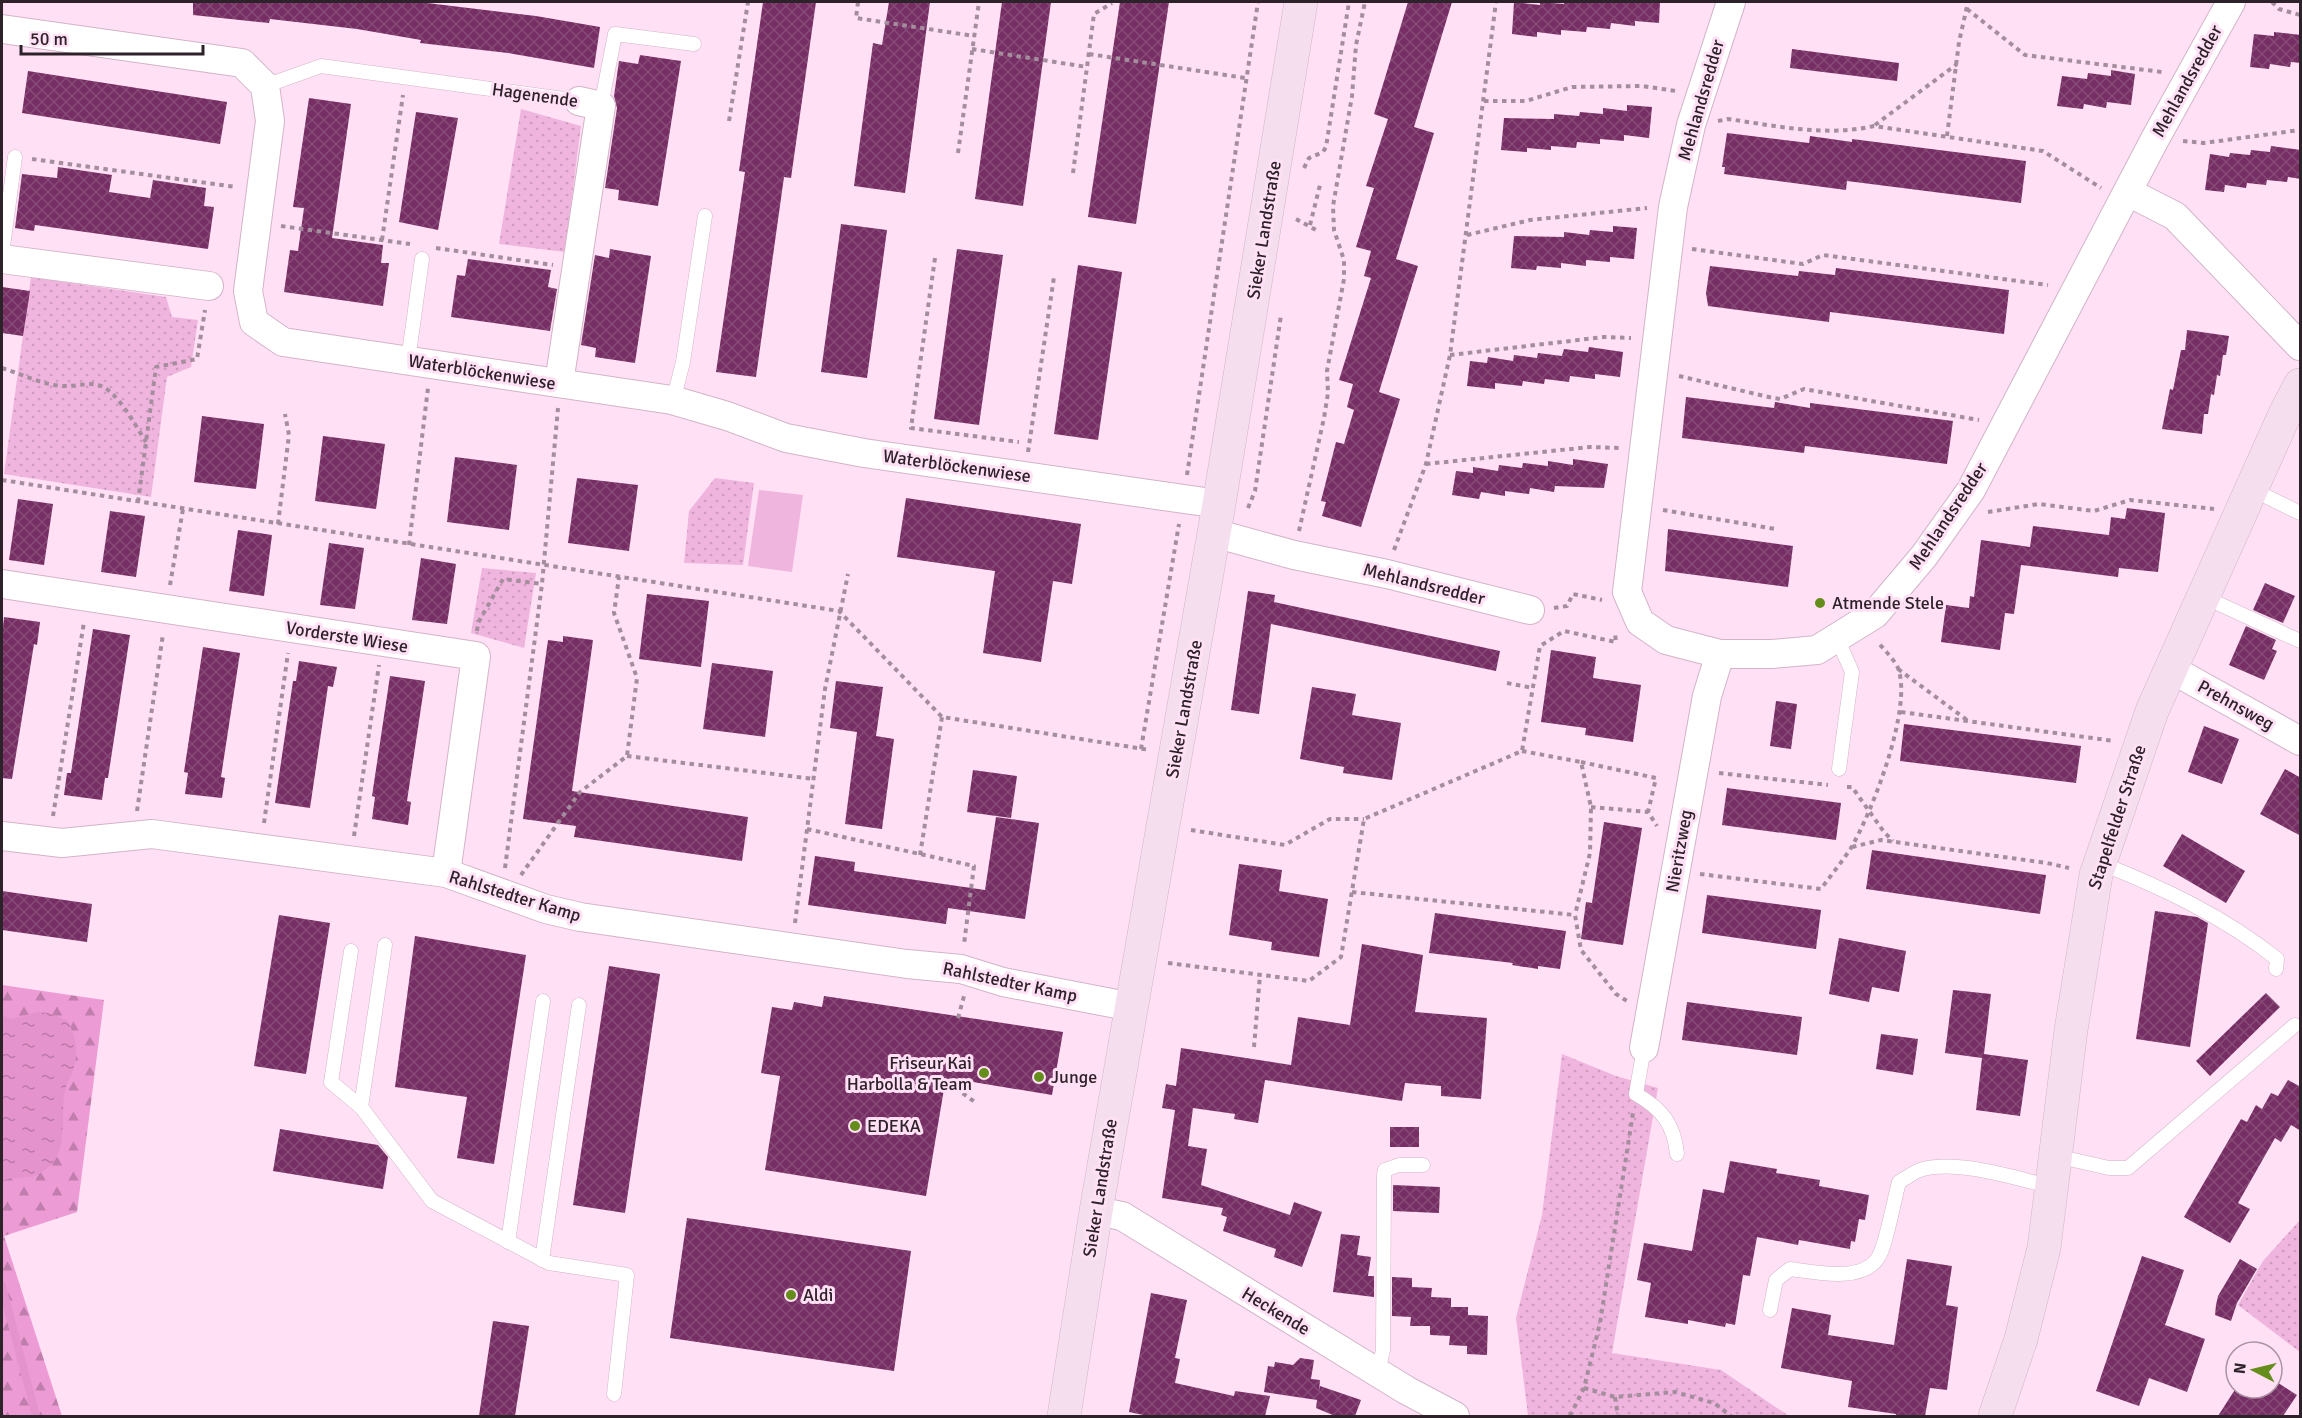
<svg xmlns="http://www.w3.org/2000/svg" width="2302" height="1418" font-family="Signika,sans-serif">
<defs>
<pattern id="green-dots" width="8" height="8" patternUnits="userSpaceOnUse" patternTransform="scale(1.5)"><rect width="8" height="8" fill="#f0b5de"/><path d="M2 2h.1M6 6h.1" fill="none" stroke="#ce9bbf" stroke-width="1.8" stroke-linecap="round"/></pattern>
<pattern id="forest-firs" width="22" height="20" patternUnits="userSpaceOnUse" patternTransform="scale(1.5)"><rect width="22" height="20" fill="#ed9bd5"/><path d="M5 1l3.5 6h-7zM16 11l3.5 6h-7z" fill="#c07ead"/></pattern>
<pattern id="water-ripples" width="26" height="14" patternUnits="userSpaceOnUse" patternTransform="scale(1.5)"><rect width="26" height="14" fill="#e593cd"/><path d="M2 4q2-2 4 0t4 0M15 11q2-2 4 0t4 0" fill="none" stroke="#ba78a7"/></pattern>
<pattern id="building-cross-hatch" width="8" height="8" patternUnits="userSpaceOnUse" patternTransform="scale(1.5)"><rect width="8" height="8" fill="#762e64"/><path d="M0 0l8 8M0 8l8-8" fill="none" stroke="#854b76"/></pattern>
</defs>
<rect width="100%" height="100%" fill="#ffe0f5"/>
<g fill="url(#green-dots)">
<polygon points="521,109 581,126 565,252 499,244"/>
<polygon points="31,277 166,297 172,317 198,320 191,367 167,377 151,497 4,474"/>
<polygon points="715,478 754,483 743,565 684,563 689,511"/>
<polygon points="482,568 536,573 524,648 471,633"/>
<polygon points="1562,1054 1616,1076 1658,1088 1612,1353 1721,1370 1789,1416 1528,1416 1516,1318 1542,1215"/>
<polygon points="2300,1220 2300,1352 2238,1305 2263,1261"/>
</g>
<polygon fill="url(#forest-firs)" points="2,985 104,1000 77,1212 4,1236 62,1416 2,1416"/>
<polygon fill="#f0b5de" points="759,490 803,495 792,572 748,566"/>
<path fill="url(#water-ripples)" d="M37,1012L49,1013L68,1021C73,1032 76,1039 76,1052C76,1073 69,1074 65,1091C60,1115 69,1148 49,1167C29,1185 17,1172 2,1182V1015L11,1019Z"/>
<g fill="none" stroke-linecap="round" stroke-linejoin="round">
<polyline stroke="#e593cd" stroke-width="8" points="2,1286 36,1416"/>
</g>
<g fill="url(#building-cross-hatch)">
<polygon points="193,2 419,2 536,16 600,27 594,68 508,53 420,43 421,40 357,29 270,19 269,23 193,15"/>
<polygon points="763,2 816,2 791,178 784,177 756,377 716,372 745,172 739,171"/>
<polygon points="889,2 930,2 905,193 854,186 873,43 882,45"/>
<polygon points="1002,2 1051,2 1023,206 975,199"/>
<polygon points="1120,2 1169,2 1136,224 1088,217"/>
<polygon points="1408,2 1452,2 1414,127 1434,133 1396,259 1418,266 1379,392 1400,399 1361,527 1322,516 1326,502 1321,501 1336,442 1344,444 1354,410 1347,407 1353,384 1339,380 1371,278 1364,276 1371,251 1356,247 1374,188 1366,186 1388,119 1374,114"/>
<polygon points="1514,2 1540,5 1540,2 1564,4 1564,2 1660,2 1659,23 1635,21 1635,26 1611,23 1610,29 1587,27 1586,32 1561,30 1561,35 1537,32 1537,37 1512,34"/>
<polygon points="2274,32 2301,35 2301,63 2291,62 2290,67 2270,64 2269,69 2250,67 2254,34 2274,36"/>
<polygon points="1792,49 1899,63 1897,81 1790,68"/>
<polygon points="640,55 681,61 658,206 618,200 619,190 605,188 617,108 614,96 619,61 638,64"/>
<polygon points="2111,70 2135,74 2131,105 2107,102 2106,108 2084,104 2083,109 2057,106 2062,76 2087,79 2088,73 2111,76"/>
<polygon points="28,71 227,102 220,144 22,113"/>
<polygon points="309,98 351,104 332,238 383,245 381,263 389,263 383,306 284,292 290,250 298,251 304,208 293,207"/>
<polygon points="1627,105 1652,107 1649,138 1624,135 1624,141 1600,139 1600,144 1577,142 1576,148 1551,146 1551,150 1527,148 1527,152 1501,150 1504,118 1554,119 1554,114 1579,116 1580,112 1603,114 1603,108 1627,111"/>
<polygon points="416,112 458,118 438,230 399,222"/>
<polygon points="1727,133 1809,143 1810,136 1852,142 1852,139 2026,161 2021,203 1847,181 1846,190 1724,174 1725,167 1722,167"/>
<polygon points="2271,146 2301,150 2301,179 2288,177 2287,182 2267,180 2266,185 2247,183 2246,188 2225,185 2224,192 2205,190 2210,154 2229,157 2230,153 2250,155 2251,150 2270,152"/>
<polygon points="58,167 112,175 109,192 150,198 153,180 206,188 204,206 214,207 208,249 35,225 34,231 15,228 22,174 57,178"/>
<polygon points="841,224 887,230 867,378 821,372"/>
<polygon points="1613,226 1637,228 1634,259 1610,257 1610,262 1586,260 1586,266 1561,263 1561,268 1537,266 1536,270 1511,268 1514,236 1564,237 1564,232 1589,235 1590,230 1613,232"/>
<polygon points="610,249 651,256 635,363 595,357 596,348 581,345 595,255 609,258"/>
<polygon points="957,249 1003,255 979,425 934,419"/>
<polygon points="468,259 551,270 548,287 557,289 550,331 451,317 457,275 465,276"/>
<polygon points="1078,265 1122,272 1098,440 1054,434"/>
<polygon points="1710,266 1798,276 1799,271 1835,275 1836,268 2009,290 2004,334 1830,312 1829,322 1708,306 1706,293"/>
<polygon points="2,287 30,291 23,336 2,333"/>
<polygon points="2187,330 2229,336 2226,355 2223,355 2220,376 2217,375 2214,395 2211,394 2208,414 2204,414 2202,434 2162,429 2170,389 2173,390 2181,350 2185,350"/>
<polygon points="1589,347 1623,352 1620,377 1595,374 1595,379 1570,376 1569,382 1545,379 1544,384 1523,381 1522,386 1495,383 1495,389 1467,386 1470,361 1487,363 1488,357 1513,361 1514,355 1537,358 1538,353 1562,356 1564,349 1588,352"/>
<polygon points="1686,397 1774,408 1775,402 1810,408 1810,403 1953,421 1947,464 1805,446 1804,453 1682,438"/>
<polygon points="202,416 264,424 256,489 194,482"/>
<polygon points="323,436 385,444 376,509 315,501"/>
<polygon points="455,457 517,465 509,530 447,522"/>
<polygon points="1573,459 1608,464 1604,488 1555,486 1554,492 1530,488 1529,494 1505,491 1505,496 1481,492 1479,499 1452,495 1456,471 1473,473 1473,467 1498,471 1499,465 1522,468 1523,463 1548,466 1548,461 1573,465"/>
<polygon points="577,478 638,485 629,551 568,543"/>
<polygon points="906,498 1081,524 1072,584 1053,581 1041,662 983,653 995,571 897,557"/>
<polygon points="18,499 53,504 44,565 9,560"/>
<polygon points="2127,508 2165,513 2158,572 2119,568 2118,577 2021,565 2014,614 2005,613 2000,650 1941,642 1946,605 1969,608 1970,596 1974,597 1981,540 2030,547 2033,526 2109,535 2111,517 2125,519"/>
<polygon points="110,511 145,516 136,577 101,572"/>
<polygon points="1668,529 1793,546 1788,587 1665,571"/>
<polygon points="238,530 272,535 264,596 229,591"/>
<polygon points="329,543 364,548 355,609 320,605"/>
<polygon points="421,558 456,564 447,624 412,620"/>
<polygon points="2265,583 2295,596 2283,623 2253,610"/>
<polygon points="1248,591 1275,595 1274,602 1500,651 1496,671 1271,624 1259,714 1231,710"/>
<polygon points="647,594 709,601 701,667 639,659"/>
<polygon points="4,617 40,622 37,645 34,644 12,779 2,778 2,637"/>
<polygon points="2246,626 2276,640 2272,649 2277,651 2264,680 2229,665"/>
<polygon points="93,629 130,635 108,778 105,778 102,800 64,795 67,773 71,773"/>
<polygon points="563,636 593,640 572,791 748,817 742,861 574,837 576,826 523,819 548,640 563,642"/>
<polygon points="203,647 240,653 221,777 225,778 222,798 185,794 188,773 184,772"/>
<polygon points="1551,650 1596,657 1593,678 1641,685 1633,742 1585,735 1586,728 1541,722"/>
<polygon points="299,661 337,667 333,687 328,686 310,808 275,803 293,681 296,681"/>
<polygon points="712,663 773,671 765,737 703,729"/>
<polygon points="390,676 425,681 407,801 411,802 408,825 372,819 375,797 372,796"/>
<polygon points="836,681 883,687 876,736 894,739 882,829 845,824 857,732 830,728"/>
<polygon points="1312,687 1356,694 1352,715 1401,723 1392,780 1343,773 1344,767 1300,759"/>
<polygon points="1776,701 1797,704 1791,749 1770,746"/>
<polygon points="1904,724 2081,746 2076,783 1900,761"/>
<polygon points="2204,726 2239,739 2222,784 2188,772"/>
<polygon points="2285,769 2301,778 2301,836 2260,814"/>
<polygon points="973,770 1017,776 1011,818 967,812"/>
<polygon points="1727,788 1841,803 1836,840 1722,825"/>
<polygon points="996,817 1039,823 1025,919 948,908 946,924 808,905 815,856 855,862 854,871 985,890"/>
<polygon points="1604,822 1642,828 1623,945 1581,939 1586,902 1592,903"/>
<polygon points="2182,834 2245,871 2226,903 2163,866"/>
<polygon points="1872,850 2046,875 2040,914 1866,889"/>
<polygon points="1239,864 1282,870 1279,891 1328,899 1319,957 1271,950 1272,942 1229,935"/>
<polygon points="2,891 92,904 87,942 2,930"/>
<polygon points="1707,895 1821,910 1816,949 1702,933"/>
<polygon points="2155,911 2197,917 2208,923 2190,1047 2136,1039"/>
<polygon points="1435,913 1566,931 1560,969 1538,966 1538,969 1512,965 1513,963 1429,953"/>
<polygon points="279,915 330,923 306,1074 254,1066"/>
<polygon points="415,936 526,955 494,1164 457,1158 467,1097 395,1087"/>
<polygon points="1839,938 1906,951 1899,992 1872,987 1869,1002 1829,994"/>
<polygon points="1362,944 1423,955 1415,1012 1487,1018 1481,1099 1441,1096 1441,1086 1405,1083 1402,1101 1265,1080 1258,1123 1234,1119 1235,1114 1193,1108 1188,1146 1207,1149 1201,1185 1290,1215 1294,1202 1322,1212 1302,1267 1274,1257 1276,1249 1223,1231 1227,1217 1221,1215 1223,1208 1162,1198 1175,1110 1162,1108 1166,1084 1176,1086 1181,1048 1291,1065 1298,1017 1350,1025"/>
<polygon points="609,966 660,974 625,1213 573,1205"/>
<polygon points="1953,990 1991,994 1984,1054 2028,1060 2020,1116 1976,1110 1982,1058 1945,1053"/>
<polygon points="2266,993 2280,1007 2210,1076 2196,1061"/>
<polygon points="824,996 1063,1032 1052,1095 967,1081 966,1086 945,1083 926,1196 765,1170 780,1076 761,1073 772,1007 792,1010 794,1002 822,1007"/>
<polygon points="1687,1002 1802,1017 1797,1055 1682,1040"/>
<polygon points="1881,1034 1918,1039 1913,1075 1876,1069"/>
<polygon points="2288,1080 2301,1087 2301,1131 2291,1125 2281,1142 2275,1138 2238,1203 2250,1209 2230,1243 2184,1217 2241,1119 2247,1122 2256,1105 2262,1109 2271,1093 2278,1096"/>
<rect x="1390" y="1127" width="29" height="20"/>
<polygon points="280,1129 378,1145 388,1157 383,1189 273,1171"/>
<polygon points="1730,1161 1777,1169 1776,1173 1820,1180 1819,1186 1869,1195 1865,1220 1859,1219 1855,1242 1851,1241 1850,1249 1799,1240 1798,1245 1757,1237 1750,1276 1743,1275 1735,1325 1726,1323 1725,1327 1688,1320 1688,1324 1645,1317 1651,1283 1637,1280 1644,1243 1692,1251 1703,1189 1724,1193"/>
<polygon points="1393,1185 1440,1187 1439,1213 1393,1211"/>
<polygon points="687,1218 911,1251 894,1371 670,1338"/>
<polygon points="1341,1234 1360,1236 1357,1255 1371,1257 1368,1276 1374,1276 1374,1297 1333,1292"/>
<polygon points="2142,1256 2184,1270 2165,1325 2205,1339 2187,1392 2149,1378 2139,1406 2096,1391"/>
<polygon points="1907,1259 1952,1266 1946,1305 1958,1307 1947,1390 1930,1388 1925,1416 1896,1416 1896,1414 1848,1407 1852,1381 1781,1368 1792,1308 1831,1315 1828,1335 1894,1345"/>
<polygon points="2240,1259 2257,1269 2237,1303 2231,1321 2215,1315 2216,1305 2218,1296"/>
<polygon points="1392,1277 1412,1278 1412,1287 1432,1288 1431,1297 1451,1298 1451,1307 1468,1307 1468,1315 1488,1316 1487,1355 1467,1354 1467,1346 1449,1345 1450,1336 1430,1335 1430,1326 1410,1326 1411,1317 1392,1316"/>
<polygon points="1151,1293 1187,1300 1175,1358 1180,1359 1175,1383 1234,1396 1235,1391 1270,1396 1265,1416 1148,1416 1129,1412"/>
<polygon points="493,1321 529,1326 515,1416 479,1416"/>
<polygon points="1300,1358 1314,1360 1311,1379 1320,1380 1319,1391 1320,1386 1361,1400 1355,1416 1335,1416 1316,1408 1317,1400 1264,1392 1268,1366 1274,1367 1275,1362 1293,1365"/>
<polygon points="2272,1379 2297,1395 2283,1416 2218,1416 2236,1388 2272,1388"/>
</g>
<g fill="none" stroke-linecap="round" stroke-linejoin="round">
<defs>
<g id="lane">
<polyline points="265,86 321,66 579,101"/>
<polyline points="601,106 615,34 694,44"/>
<polyline points="2,254 15,157"/>
<polyline points="408,361 422,259"/>
<polyline points="673,401 683,362 705,216"/>
<polyline points="2251,489 2300,513"/>
<polyline points="2204,597 2300,641"/>
<polyline points="1837,638 1852,672 1839,769"/>
<path d="M2100,863C2163,888 2223,916 2277,959L2276,969"/>
<polyline points="385,945 361,1107 432,1201 549,1263 627,1275 614,1394"/>
<polyline points="351,951 331,1082 361,1107"/>
<path d="M1644,1048L1636,1094C1662,1109 1674,1124 1677,1154"/>
<polyline points="2056,1156 2109,1168 2128,1168 2295,1025"/>
<polyline points="508,1242 543,1001"/>
<polyline points="542,1260 579,1005"/>
<path d="M1770,1310L1776,1280L1790,1269C1814,1272 1862,1283 1878,1258C1886,1246 1894,1200 1899,1182C1906,1178 1915,1171 1923,1169C1960,1160 2015,1178 2052,1187"/>
<polyline points="1378,1373 1383,1350 1384,1176 1385,1170 1399,1165 1423,1165"/>
</g>
<g id="street">
<polyline points="1731,2 1691,125 1673,207 1627,592 1640,622 1666,640 1720,654 1772,654 1817,650 1875,614 1924,556 1971,490 2155,139 2231,2"/>
<polyline points="2,29 242,63 265,86 270,121 248,291 254,322 283,342 672,400 727,416 786,438 864,453 1219,504"/>
<polyline points="2128,192 2175,216 2300,346"/>
<polyline points="2,259 209,286"/>
<polyline points="559,383 601,106 579,101"/>
<polyline points="1214,533 1294,555 1387,574 1530,610"/>
<polyline points="2,584 476,656 446,873"/>
<polyline points="2171,669 2300,741"/>
<polyline points="2,836 62,843 152,834 446,873 546,909 580,917 907,964 961,969 1003,982 1132,1007"/>
<polyline points="1644,1048 1707,696 1720,654"/>
<polyline points="1096,1211 1122,1216 1406,1390 1455,1416"/>
</g>
<g id="secondary">
<polyline points="1064,1416 1096,1211 1219,504 1301,2"/>
<polyline points="1995,1416 2021,1339 2044,1248 2071,1030 2096,875 2152,711 2285,414 2300,385"/>
</g>
</defs>
<use href="#lane" stroke="#d2b4c8" stroke-width="15"/>
<use href="#street" stroke="#d2b4c8" stroke-width="30"/>
<use href="#secondary" stroke="#d2b4c8" stroke-width="34"/>
<g stroke="#a48e9d" stroke-width="4" stroke-dasharray="4.5 4.5" stroke-linecap="butt">
<polyline points="858,2 856,18 974,36"/>
<polyline points="2272,2 2279,9 2300,15"/>
<polyline points="1967,9 2025,55 2162,72"/>
<polyline points="972,49 1087,67"/>
<polyline points="1089,54 1245,78"/>
<polyline points="1484,101 1526,101 1572,87 1642,86 1676,91"/>
<polyline points="729,121 748,2"/>
<path d="M1718,121L1728,119C1777,126 1826,137 1874,126L2043,151L2101,188"/>
<polyline points="1875,125 1957,64"/>
<polyline points="1947,136 1959,42 1968,2"/>
<polyline points="2183,141 2204,143 2300,130"/>
<polyline points="958,153 979,2"/>
<polyline points="32,159 236,187"/>
<polyline points="1304,168 1309,158 1323,152 1326,147 1349,2"/>
<polyline points="1073,173 1094,14 1112,3"/>
<polyline points="1296,219 1316,230"/>
<polyline points="1310,225 1320,185"/>
<polyline points="281,226 410,244"/>
<polyline points="1467,235 1530,220 1647,208"/>
<polyline points="382,240 403,95"/>
<polyline points="436,248 553,265"/>
<polyline points="1692,249 1803,264 1823,255 2048,285"/>
<polyline points="935,258 911,428 1019,442"/>
<polyline points="1450,355 1604,337 1631,338"/>
<path d="M2,368C22,374 42,385 63,386C79,387 94,379 108,390C124,403 135,425 146,442"/>
<polyline points="1679,376 1773,398 1780,399 1804,389 1979,420"/>
<polyline points="1028,452 1054,277"/>
<polyline points="1426,464 1590,447 1619,448"/>
<polyline points="1187,475 1258,2"/>
<polyline points="2,480 839,611 942,717 1150,750"/>
<polyline points="138,502 156,367 197,359 205,310"/>
<polyline points="1248,508 1255,491 1281,315"/>
<polyline points="1663,510 1775,529"/>
<polyline points="1988,512 2039,504 2094,511 2130,500 2214,509"/>
<polyline points="278,524 289,435 285,414"/>
<polyline points="1299,531 1324,418 1328,393 1327,371 1344,279 1344,260 1334,230 1333,206 1352,96 1356,45 1365,2"/>
<polyline points="409,545 428,388"/>
<polyline points="1394,550 1426,464 1450,355 1496,2"/>
<polyline points="170,585 183,509"/>
<polyline points="1554,608 1567,606 1573,594 1602,600"/>
<polyline points="477,631 478,623 503,579 542,584"/>
<polyline points="1898,669 1967,720"/>
<polyline points="1507,683 1533,688"/>
<polyline points="1901,712 2114,741"/>
<polyline points="1141,749 1179,524"/>
<polyline points="1522,751 1581,762 1591,807 1590,853 1575,915"/>
<polyline points="627,756 814,779"/>
<polyline points="1581,762 1656,778 1648,812"/>
<polyline points="1719,773 1828,785"/>
<polyline points="1847,787 1852,787 1884,832 1893,841"/>
<polyline points="1591,807 1648,812 1657,826"/>
<polyline points="137,811 163,634"/>
<polyline points="53,816 84,622"/>
<polyline points="264,823 288,653"/>
<polyline points="807,829 974,866 964,944"/>
<polyline points="1191,830 1285,845 1330,819 1364,819"/>
<polyline points="354,836 379,665"/>
<polyline points="1852,847 1881,840 2047,863 2069,868"/>
<polyline points="920,855 942,717"/>
<polyline points="505,868 542,584 558,408"/>
<path d="M1700,874L1821,889C1831,875 1842,862 1851,848C1872,812 1913,708 1898,668C1894,659 1884,650 1878,642"/>
<polyline points="521,875 580,792 627,756 637,678 614,613 619,577"/>
<polyline points="1352,892 1575,915 1581,950 1616,994 1627,1001"/>
<polyline points="795,923 825,689 848,574"/>
<polyline points="1168,963 1309,981 1341,957 1364,819 1522,751 1540,646 1564,631 1616,642 1615,634"/>
<polyline points="958,1018 964,996"/>
<polyline points="1254,1047 1260,975"/>
<polyline points="948,1083 975,1102"/>
<polyline points="1584,1388 1615,1397 1675,1392 1714,1403 1731,1416"/>
<polyline points="1615,1397 1618,1416"/>
<polyline points="2,1414 2,1416"/>
<polyline points="1570,1416 1584,1388 1600,1323 1633,1113"/>
</g>
<use href="#lane" stroke="#fff" stroke-width="14"/>
<use href="#street" stroke="#fff" stroke-width="28"/>
<use href="#secondary" stroke="#f5deee" stroke-width="33"/>
</g>
<g fill="#658d1c" stroke="#ffe0f5" stroke-width="2">
<circle cx="1820" cy="603" r="6"/>
<circle cx="984" cy="1073" r="6"/>
<circle cx="1039" cy="1077" r="6"/>
<circle cx="855" cy="1126" r="6"/>
<circle cx="791" cy="1295" r="6"/>
</g>
<g text-anchor="middle" dominant-baseline="central" stroke-width="6" stroke-linejoin="round" paint-order="stroke">
<g font-size="18" fill="#2e222a" stroke="#ffe0f5">
<text transform="translate(2187 81) rotate(-61)">Mehlandsredder</text>
<text transform="translate(535 95) rotate(8)">Hagenende</text>
<text transform="translate(1701 100) rotate(-74)">Mehlandsredder</text>
<text transform="translate(1264 230) rotate(-81)">Sieker Landstraße</text>
<text transform="translate(482 372) rotate(9)">Waterblöckenwiese</text>
<text transform="translate(957 466) rotate(8)">Waterblöckenwiese</text>
<text transform="translate(1948 516) rotate(-56)">Mehlandsredder</text>
<text transform="translate(1424 584) rotate(14)">Mehlandsredder</text>
<text transform="translate(347 637) rotate(9)">Vorderste Wiese</text>
<text transform="translate(2236 705) rotate(29)">Prehnsweg</text>
<text transform="translate(1184 709) rotate(-80)">Sieker Landstraße</text>
<text transform="translate(2117 817) rotate(-72)">Stapelfelder Straße</text>
<text transform="translate(1679 851) rotate(-80)">Nieritzweg</text>
<text transform="translate(515 896) rotate(17)">Rahlstedter Kamp</text>
<text transform="translate(1010 982) rotate(12)">Rahlstedter Kamp</text>
<text transform="translate(1100 1188) rotate(-81)">Sieker Landstraße</text>
<text transform="translate(1276 1311) rotate(31)">Heckende</text>
</g>
<g font-size="18" fill="#2e222a" stroke="#ffe0f5" text-anchor="start">
<text x="1832" y="603">Atmende Stele</text>
<text x="972" y="1063" text-anchor="end">Friseur Kai<tspan x="972" dy="21">Harbolla &amp; Team</tspan></text>
<text x="1051" y="1077">Junge</text>
<text x="867" y="1126">EDEKA</text>
<text x="803" y="1295">Aldi</text>
</g>
</g>
<rect width="2302" height="1418" fill="none" stroke="#2e222a" stroke-width="6"/>
<g transform="translate(2254 1370) rotate(277)"><circle r="28" fill="#ffe0f5" stroke="#ab94a4" stroke-width="1.5"/>
<path d="M0-4.5L10 22L0 15L-10 22Z" fill="#658d1c"/>
<text y="-9" font-size="16" font-weight="bold" text-anchor="middle" fill="#2e222a">N</text>
</g>
<path d="M21 45v9h182v-9" fill="none" stroke="#2e222a" stroke-width="3"/>
<text x="30" y="45" font-size="18" fill="#2e222a" stroke="#ffe0f5" stroke-width="4.5" paint-order="stroke">50 m</text>
</svg>
